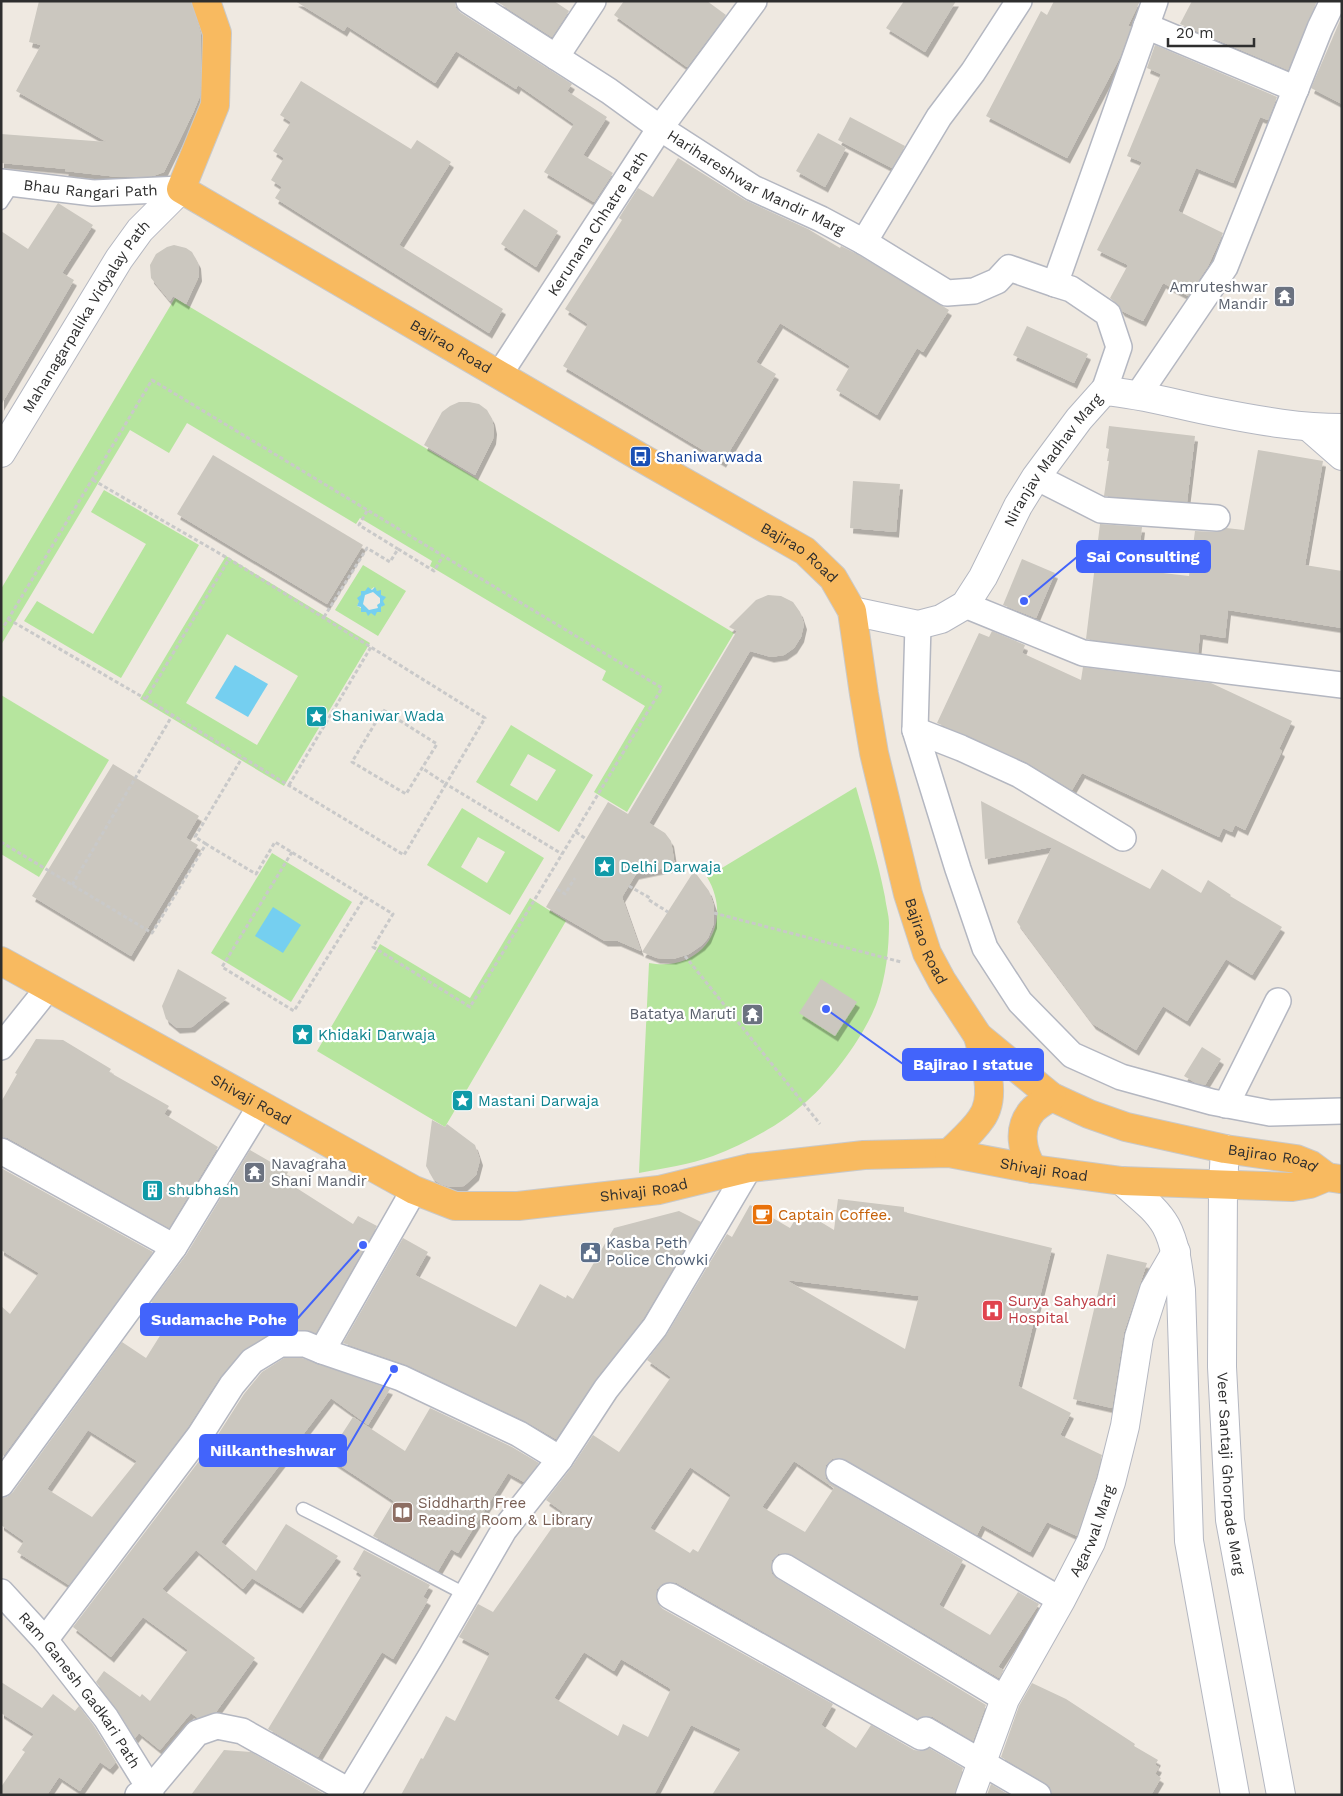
<svg xmlns="http://www.w3.org/2000/svg" width="1343" height="1796" font-family="'Work Sans',sans-serif">
<defs>
<filter id="shadow"><feDropShadow dx="3" dy="5.5" stdDeviation="0" flood-color="#0004"/></filter>
</defs>
<rect width="100%" height="100%" fill="#efe9e1"/>
<g fill="#b6e59e" fill-rule="evenodd">
<polygon points="175,298 734,633 627,812 594,792 645,706 602,680 606,671 430,566 432,561 360,518 356,524 187,423 169,453 130,430 1,645 1,589"/>
<polygon points="104,490 199,545 121,678 24,621 37,601 93,634 146,544 91,512"/>
<path d="M226,556L370,643L284,786L140,699ZM227,634L298,676L257,745L186,703Z"/>
<path d="M363,565L406,591L378,636L335,610ZM374,587C381,597 390,608 371,613L357,606C360,601 360,595 364,592C368,590 371,590 374,587Z"/>
<polygon points="1,695 109,760 39,877 1,854"/>
<path d="M511,725L593,775L559,832L476,782ZM528,754L556,770L537,801L510,785Z"/>
<path d="M856,787C866,823 878,860 885,897C886,906 889,915 889,923C889,949 886,977 877,1002C865,1035 833,1078 807,1101C782,1124 745,1144 713,1156C689,1165 664,1168 639,1173L649,963C702,973 735,924 707,877Z"/>
<path d="M462,808L544,858L510,915L427,865ZM478,837L505,852L487,883L461,867Z"/>
<polygon points="272,853 352,902 291,1002 211,953"/>
<polygon points="530,898 566,921 445,1127 317,1051 380,944 470,998"/>
</g>
<g fill="#75cff0" fill-rule="evenodd">
<path d="M368,587L372,590L375,587L377,591L381,590V595L386,597L383,601L385,605L381,607V612H377L375,616L371,613L368,616L366,612H361V607L357,606L359,601L357,598L361,595V591H365ZM373,592L380,598V603L377,605L378,608L369,610L363,604L365,595Z"/>
<polygon points="235,665 268,684 248,717 215,698"/>
<polygon points="273,907 301,925 283,953 255,936"/>
</g>
<g fill="#cbc7bf" fill-rule="evenodd" filter="url(#shadow)">
<polygon points="39,1 191,1 201,35 200,96 193,113 164,172 153,176 118,177 65,171 66,169 1,163 1,134 107,142 16,91 41,45 29,42"/>
<polygon points="295,1 455,1 456,8 461,13 572,84 567,91 607,117 583,155 613,173 594,202 544,172 574,124 518,85 516,89 456,51 435,83 347,26 344,31"/>
<polygon points="496,1 554,1 569,11 552,37"/>
<polygon points="624,1 707,1 726,15 687,67 614,15"/>
<polygon points="904,1 956,1 925,52 886,28"/>
<polygon points="1054,1 1140,1 1128,26 1131,27 1120,57 1067,158 986,116 1041,11 1047,15"/>
<polygon points="1192,1 1317,1 1288,70 1180,24"/>
<polygon points="1342,16 1342,104 1311,88"/>
<polygon points="1155,45 1277,97 1268,120 1260,117 1233,183 1196,168 1178,211 1223,233 1208,266 1188,296 1163,283 1143,321 1122,311 1116,303 1110,298 1128,265 1097,250 1142,162 1127,156 1161,74 1147,68"/>
<polygon points="301,81 411,149 417,140 451,162 399,245 503,309 489,333 275,198 282,187 271,180 284,158 273,151 291,122 280,115"/>
<polygon points="850,117 905,146 892,168 838,140"/>
<polygon points="818,133 846,148 825,187 796,171"/>
<polygon points="678,158 745,200 808,229 840,248 841,246 857,254 949,310 923,352 917,348 877,415 836,390 850,366 780,323 756,362 776,374 723,462 563,366 588,324 565,309 622,220 619,218 638,188 653,197"/>
<polygon points="58,203 93,225 62,273 74,280 1,405 1,231 28,249"/>
<polygon points="524,209 558,231 536,267 501,244"/>
<polygon points="174,245 186,248 192,252 198,263 199,276 186,304 173,296 170,301 151,278 150,265 156,254 167,247"/>
<polygon points="1027,326 1088,354 1074,383 1013,355"/>
<polygon points="459,402 469,402 479,404 487,410 492,419 494,429 493,439 475,475 424,445 442,412 450,406"/>
<polygon points="1109,426 1195,436 1187,502 1104,496 1109,461 1107,461 1109,449 1106,448"/>
<polygon points="1258,450 1323,461 1305,565 1342,571 1342,628 1228,610 1225,638 1200,634 1198,653 1086,639 1100,524 1142,527 1137,570 1189,576 1195,531 1216,532 1226,528 1244,530"/>
<polygon points="213,455 363,545 327,604 177,514"/>
<polygon points="853,481 900,484 896,532 850,528"/>
<polygon points="1022,559 1055,573 1036,618 1003,605"/>
<polygon points="768,595 781,596 793,602 800,612 804,624 801,637 794,648 784,655 771,657 750,651 649,823 665,833 671,841 675,866 636,874 622,897 641,951 618,941 605,941 546,907 608,802 628,814 737,631 729,627 756,600"/>
<polygon points="992,631 1025,645 1022,653 1081,680 1083,667 1211,683 1292,721 1279,749 1282,751 1245,830 1235,825 1232,832 1223,828 1219,837 1082,773 1072,790 1026,762 937,723 979,633 989,637"/>
<polygon points="113,764 199,816 186,838 198,845 131,956 32,896"/>
<polygon points="981,801 1150,889 1162,869 1201,893 1208,880 1231,895 1230,896 1282,927 1252,975 1226,959 1187,1021 1163,1006 1136,1050 1093,1024 1017,922 1052,847 985,859"/>
<polygon points="694,871 709,891 714,906 714,923 708,938 702,945 689,954 673,959 657,958 642,952"/>
<polygon points="178,969 227,998 192,1027 177,1028 166,1019 162,1006"/>
<polygon points="821,979 857,1002 835,1036 799,1013"/>
<polygon points="36,1039 63,1040 111,1069 109,1072 169,1106 164,1114 218,1147 169,1228 8,1138 1,1137 1,1102 17,1074 15,1073"/>
<polygon points="1202,1047 1221,1059 1205,1085 1196,1083 1184,1076"/>
<polygon points="432,1120 445,1127 447,1124 475,1145 480,1160 476,1175 464,1186 450,1187 441,1184 434,1180 426,1166"/>
<path d="M250,1150L288,1172L284,1180L353,1224L358,1216L377,1226L316,1333L305,1330H280L273,1332L241,1352L220,1377L188,1427L69,1585L17,1552L24,1541L1,1525V1498L7,1497L13,1492L122,1342L146,1358L173,1315L151,1302L186,1255ZM88,1430L137,1461L92,1517L47,1489Z"/>
<polygon points="1,1168 153,1252 1,1459 1,1306 10,1314 39,1273 1,1250"/>
<path d="M838,1199L904,1207V1212L1052,1248L1018,1386L1071,1413L1060,1435L1102,1455L1096,1478L1077,1536L1047,1522L1030,1552L982,1525L977,1535L846,1460L839,1458L832,1459L826,1465L825,1472L826,1479L832,1484L963,1560L939,1605L990,1635L1018,1592L1039,1604L998,1667L1004,1670L999,1678L792,1555L786,1553L778,1554L772,1560L771,1566L772,1574L778,1579L986,1705L973,1741L933,1717L926,1716L918,1719L677,1583L669,1582L662,1584L657,1589L656,1597L658,1604L663,1609L833,1704L821,1725L856,1748L871,1725L914,1750L921,1751L929,1748L963,1768L955,1795H712L741,1749L691,1725L654,1795H401L421,1758L423,1759L446,1716L455,1721L490,1653L459,1637L478,1604L493,1612L563,1512L546,1500L571,1468L593,1435L619,1452L671,1377L647,1360L667,1334L727,1234L732,1237L750,1205L790,1228L801,1210L834,1230ZM786,1280L919,1296L905,1349ZM794,1461L834,1488L805,1532L762,1507ZM690,1467L731,1495L698,1552L693,1549L690,1553L650,1528ZM584,1652L614,1671L621,1659L671,1689L648,1737L623,1724L618,1736L554,1698Z"/>
<polygon points="679,1211 701,1222 643,1319 595,1380 556,1439 525,1421 407,1365 343,1343 403,1238 428,1252 415,1275 516,1327 540,1284 566,1298 567,1295 573,1299 614,1228"/>
<polygon points="1107,1254 1147,1263 1124,1332 1112,1408 1073,1399"/>
<polygon points="284,1358 302,1358 390,1389 368,1425 331,1398 221,1542 256,1571 286,1524 338,1556 300,1608 252,1578 243,1589 196,1550 162,1589 255,1658 216,1712 198,1718 191,1713 160,1750 139,1733 135,1738 117,1709 96,1682 104,1671 140,1697 142,1694 150,1701 188,1650 143,1617 111,1657 73,1627 212,1444 244,1394 262,1372"/>
<polygon points="430,1408 512,1447 539,1463 524,1482 508,1473 458,1553 451,1549 438,1571 373,1536 394,1501 327,1457 353,1417 405,1451"/>
<polygon points="364,1550 430,1585 423,1597 428,1600 393,1659 382,1652 318,1757 268,1729 362,1575 353,1569"/>
<polygon points="1,1682 42,1708 53,1694 75,1711 79,1706 94,1726 116,1762 110,1769 100,1762 80,1791 59,1777 47,1795 1,1795 1,1787 25,1752 22,1750 34,1734 1,1713"/>
<polygon points="1032,1683 1066,1699 1135,1744 1134,1746 1158,1760 1155,1765 1159,1767 1155,1774 1161,1778 1151,1795 1052,1795 1050,1787 1045,1783 1001,1757 1019,1706"/>
<polygon points="224,1750 251,1752 326,1795 191,1795"/>
<polygon points="991,1784 1009,1795 987,1795"/>
</g>
<g fill="none" stroke-linecap="round" stroke-linejoin="round">
<defs>
<g id="service">
<polyline points="1,203 14,183"/>
<path d="M303,1509C358,1536 412,1567 467,1595"/>
</g>
<g id="minor">
<path id="s1" d="M469,1L609,91L660,128L753,188L821,219L864,242L947,293L974,291L997,281L1009,268L1055,284"/>
<polyline points="1146,26 1296,89"/>
<polyline points="556,57 593,1"/>
<path id="s2" d="M1,182L93,193L181,189"/>
<polyline points="864,242 939,117 973,72 1019,1"/>
<path id="s3" d="M499,375L660,128L754,1"/>
<polyline points="1104,391 1119,347 1108,314 1071,289 1055,284 1155,1"/>
<polyline points="1138,395 1225,267 1320,28 1333,1"/>
<polyline points="1036,477 1101,510 1217,518"/>
<polyline points="965,605 1083,653 1342,685"/>
<polyline points="918,625 915,730 958,869 985,948 1020,1002 1072,1055 1121,1077 1212,1102 1270,1113 1342,1111"/>
<polyline points="915,730 961,748 1020,775 1123,838"/>
<polyline points="1,1047 49,987"/>
<polyline points="1226,1105 1278,1001"/>
<polyline points="1,1151 174,1247 261,1105"/>
<polyline points="322,1351 414,1190"/>
<polyline points="839,1472 1061,1600"/>
<polyline points="1,1484 174,1247"/>
<polyline points="785,1567 1005,1699"/>
<path id="s4" d="M1,1592L45,1640L106,1718L150,1789L151,1795"/>
<polyline points="670,1596 921,1737 926,1730 1038,1795"/>
<polyline points="45,1640 200,1435 232,1385 252,1361 280,1344 305,1344 322,1351 401,1378 519,1434 560,1459"/>
<polyline points="138,1795 150,1789 197,1733 217,1726 242,1731 349,1791"/>
<polyline points="347,1795 431,1656 504,1530 560,1459 606,1389 655,1327 749,1168"/>
</g>
<g id="tertiary">
<polyline points="1310,428 1342,456"/>
<path id="s5" d="M1,453L119,259L140,230L181,189"/>
<path id="s6" d="M852,611L918,625L941,619L965,605L983,577L1018,506L1036,477L1079,419L1104,391C1144,394 1181,406 1220,413C1261,421 1301,428 1342,428"/>
<path id="s7" d="M970,1795L1005,1699L1061,1600L1091,1542L1111,1482L1125,1426L1139,1337L1154,1290L1176,1252"/>
</g>
<g id="secondary">
<path id="s8" d="M1225,1149L1223,1186L1222,1367L1230,1520L1281,1795"/>
<path d="M1122,1181C1137,1195 1156,1208 1166,1226C1176,1245 1178,1268 1181,1290L1189,1541L1235,1795"/>
</g>
<g id="trunk">
<path id="s9" d="M206,1L217,33L215,105L181,189L640,457L805,551L833,578L852,611L864,694L874,753L908,894L927,953L942,981L978,1036L1052,1097L1089,1114L1126,1127L1225,1149L1296,1159L1311,1165L1327,1177"/>
<path id="s10" d="M1,961L414,1190L455,1206H518L659,1190L749,1168L864,1155L949,1153L1033,1169L1122,1181L1292,1187L1310,1184L1327,1177L1340,1179"/>
<path d="M949,1153C960,1142 973,1131 981,1119C998,1096 984,1061 978,1036"/>
<path d="M1033,1169C1022,1152 1017,1128 1032,1111C1037,1105 1045,1101 1052,1097"/>
</g>
</defs>
<use href="#service" stroke="#b4b7c1" stroke-width="15"/>
<use href="#minor" stroke="#b4b7c1" stroke-width="28"/>
<use href="#tertiary" stroke="#b4b7c1" stroke-width="30"/>
<use href="#secondary" stroke="#b4b7c1" stroke-width="30"/>
<use href="#trunk" stroke="#c9c9c9" stroke-width="30"/>
<g stroke="#c9c9c9" stroke-width="3" stroke-dasharray="4 2.5" stroke-linecap="butt">
<polyline points="93,480 229,559 485,718 446,784 562,854"/>
<polyline points="367,511 359,525 398,549"/>
<polyline points="324,617 367,548 390,562 398,549 434,571 443,556"/>
<polyline points="8,619 146,699 404,855 446,784 422,768"/>
<polyline points="1,631 152,380 662,688 470,1007 373,947 393,914 275,842 256,874 206,844 152,933 1,842"/>
<polyline points="146,699 229,559"/>
<polygon points="383,710 437,744 406,794 352,762"/>
<polyline points="289,785 371,647"/>
<polyline points="576,832 586,839"/>
<polyline points="206,844 195,837 242,758"/>
<polyline points="292,852 222,967 294,1011 365,897"/>
<polyline points="72,885 172,716"/>
<polyline points="629,886 650,898"/>
<polyline points="557,889 565,894 575,878"/>
<polyline points="649,900 668,912"/>
<polyline points="714,913 901,962"/>
<polyline points="685,956 820,1124"/>
</g>
<use href="#service" stroke="#fff" stroke-width="12"/>
<use href="#minor" stroke="#fff" stroke-width="25"/>
<use href="#tertiary" stroke="#fff" stroke-width="28"/>
<use href="#secondary" stroke="#fff" stroke-width="28"/>
<use href="#trunk" stroke="#f8ba60" stroke-width="28"/>
</g>
<defs>
<symbol id="temple-square" viewBox="-11 -11 22 22"><rect x="-9" y="-9" width="18" height="18" rx="4" fill="#6b7280" stroke="#fff"/><path d="M0-6L5-2H3V0L6.5 2.5H4V6H1.5V3h-3V6H-4V2.5H-6.5L-3 0V-2H-5Z" fill="#fff"/></symbol>
<symbol id="bus-square" viewBox="-11 -11 22 22"><rect x="-9" y="-9" width="18" height="18" rx="4" fill="#1a4fb4" stroke="#fff"/><path d="M-5-6H5V4H4V6H2V4H-2V6H-4V4H-5ZM-3.5-4V0h7V-4ZM-3.5 1.2v1.5H-2V1.2ZM2 1.2v1.5H3.5V1.2Z" fill="#fff"/></symbol>
<symbol id="sight-square" viewBox="-11 -11 22 22"><rect x="-9" y="-9" width="18" height="18" rx="4" fill="#0f9aa8" stroke="#fff"/><path d="M0-6L1.8-2.2L6-1.7L2.9 1.2L3.7 5.4L0 3.3L-3.7 5.4L-2.9 1.2L-6-1.7L-1.8-2.2Z" fill="#fff"/></symbol>
<symbol id="building-square" viewBox="-11 -11 22 22"><rect x="-9" y="-9" width="18" height="18" rx="4" fill="#0f9aa8" stroke="#fff"/><path d="M-4-6H4V6H1V3H-1V6H-4ZM-2.5-4.3h1.7v1.8h-1.7ZM.8-4.3h1.7v1.8H.8ZM-2.5-1h1.7V.8h-1.7ZM.8-1h1.7V.8H.8Z" fill="#fff"/></symbol>
<symbol id="cafe-square" viewBox="-11 -11 22 22"><rect x="-9" y="-9" width="18" height="18" rx="4" fill="#e8710a" stroke="#fff"/><path d="M-5.5-4.5H6V0H3Q3 3.5 0 3.5H-2.5Q-5.5 3.5-5.5 0ZM3-3.2v2h1.7v-2ZM-6 4.5H4V6H-6Z" fill="#fff"/></symbol>
<symbol id="civic-square" viewBox="-11 -11 22 22"><rect x="-9" y="-9" width="18" height="18" rx="4" fill="#5c6f8a" stroke="#fff"/><path d="M-.6-6.5H3V-4.5H.6V-3L4-1V1h2V6H-6V1h2V-1L-.6-3ZM-1.2 2.5V6h2.4V2.5Z" fill="#fff"/></symbol>
<symbol id="hospital-square" viewBox="-11 -11 22 22"><rect x="-9" y="-9" width="18" height="18" rx="4" fill="#e0444e" stroke="#fff"/><path d="M-5-5h3v3.5h4V-5h3V5h-3V1.5h-4V5h-3Z" fill="#fff"/></symbol>
<symbol id="library-square" viewBox="-11 -11 22 22"><rect x="-9" y="-9" width="18" height="18" rx="4" fill="#8d6e63" stroke="#fff"/><path d="M-6-4Q-3-5.5-.7-3.5V5Q-3 3-6 4ZM6-4Q3-5.5 .7-3.5V5Q3 3 6 4Z" fill="#fff"/></symbol>
</defs>
<g fill-rule="evenodd">
<use href="#temple-square" x="1272" y="284" width="25" height="25"/>
<use href="#bus-square" x="628" y="444" width="25" height="25"/>
<use href="#sight-square" x="304" y="704" width="25" height="25"/>
<use href="#sight-square" x="592" y="854" width="25" height="25"/>
<use href="#temple-square" x="740" y="1002" width="25" height="25"/>
<use href="#sight-square" x="290" y="1022" width="25" height="25"/>
<use href="#sight-square" x="450" y="1088" width="25" height="25"/>
<use href="#temple-square" x="242" y="1160" width="25" height="25"/>
<use href="#building-square" x="140" y="1178" width="25" height="25"/>
<use href="#cafe-square" x="750" y="1202" width="25" height="25"/>
<use href="#civic-square" x="578" y="1240" width="25" height="25"/>
<use href="#hospital-square" x="980" y="1298" width="25" height="25"/>
<use href="#library-square" x="390" y="1500" width="25" height="25"/>
</g>
<g text-anchor="middle" dominant-baseline="central" stroke-width="4.5" stroke-linejoin="round" paint-order="stroke">
<g font-size="15" fill="#2e2e2e" stroke="#fff">
<text stroke="none"><textPath href="#s1" startOffset="340">Harihareshwar Mandir Marg</textPath></text>
<text stroke="none"><textPath href="#s2" startOffset="90">Bhau Rangari Path</textPath></text>
<text stroke="none"><textPath href="#s3" startOffset="181">Kerunana Chhatre Path</textPath></text>
<text stroke="none"><textPath href="#s5" startOffset="161">Mahanagarpalika Vidyalay Path</textPath></text>
<text stroke="none"><textPath href="#s9" startOffset="509">Bajirao Road</textPath></text>
<text stroke="none"><textPath href="#s6" startOffset="289">Niranjav Madhav Marg</textPath></text>
<text stroke="none"><textPath href="#s9" startOffset="914">Bajirao Road</textPath></text>
<text stroke="none"><textPath href="#s9" startOffset="1334">Bajirao Road</textPath></text>
<text stroke="none"><textPath href="#s10" startOffset="286">Shivaji Road</textPath></text>
<text stroke="none"><textPath href="#s9" startOffset="1769">Bajirao Road</textPath></text>
<text stroke="none"><textPath href="#s10" startOffset="1111">Shivaji Road</textPath></text>
<text stroke="none"><textPath href="#s10" startOffset="706">Shivaji Road</textPath></text>
<text stroke="none"><textPath href="#s8" startOffset="325">Veer Santaji Ghorpade Marg</textPath></text>
<text stroke="none"><textPath href="#s7" startOffset="292">Agarwal Marg</textPath></text>
<text stroke="none"><textPath href="#s4" startOffset="126">Ram Ganesh Gadkari Path</textPath></text>
</g>
<g font-size="15" fill="#5b616d" stroke="#fff" text-anchor="end">
<text x="1268" y="287">Amruteshwar<tspan x="1268" dy="17">Mandir</tspan></text>
<text x="736" y="1014">Batatya Maruti</text>
<text x="271" y="1164" text-anchor="start">Navagraha<tspan x="271" dy="17">Shani Mandir</tspan></text>
</g>
<g font-size="15" fill="#164399" stroke="#fff" text-anchor="start">
<text x="656" y="457">Shaniwarwada</text>
</g>
<g font-size="15" fill="#0d838f" stroke="#fff" text-anchor="start">
<text x="332" y="716">Shaniwar Wada</text>
<text x="620" y="867">Delhi Darwaja</text>
<text x="318" y="1035">Khidaki Darwaja</text>
<text x="478" y="1101">Mastani Darwaja</text>
<text x="168" y="1190">shubhash</text>
</g>
<g font-size="15" fill="#c56008" stroke="#fff" text-anchor="start">
<text x="778" y="1215">Captain Coffee.</text>
</g>
<g font-size="15" fill="#4e5e75" stroke="#fff" text-anchor="start">
<text x="606" y="1243">Kasba Peth<tspan x="606" dy="17">Police Chowki</tspan></text>
</g>
<g font-size="15" fill="#be3a42" stroke="#fff" text-anchor="start">
<text x="1008" y="1301">Surya Sahyadri<tspan x="1008" dy="17">Hospital</tspan></text>
</g>
<g font-size="15" fill="#785e54" stroke="#fff" text-anchor="start">
<text x="418" y="1503">Siddharth Free<tspan x="418" dy="17">Reading Room &amp; Library</tspan></text>
</g>
</g>
<path fill="none" stroke="#4264fb" stroke-width="2" d="M1024 601L1077 557M826 1009L903 1064M363 1245L297 1319M394 1369L346 1451"/>
<g fill="#4264fb" stroke="#fff" stroke-width="2">
<circle cx="1024" cy="601" r="5"/>
<circle cx="826" cy="1009" r="5"/>
<circle cx="363" cy="1245" r="5"/>
<circle cx="394" cy="1369" r="5"/>
</g>
<g fill="#4264fb" stroke="#4264fb" stroke-width="2">
<rect x="1077" y="541" width="133" height="31" rx="5"/>
<rect x="903" y="1049" width="140" height="31" rx="5"/>
<rect x="141" y="1304" width="156" height="31" rx="5"/>
<rect x="200" y="1435" width="146" height="31" rx="5"/>
</g>
<g font-size="16" text-anchor="middle" font-weight="bold" fill="#fff">
<text x="1143" y="562">Sai Consulting</text>
<text x="973" y="1070">Bajirao I statue</text>
<text x="219" y="1325">Sudamache Pohe</text>
<text x="273" y="1456">Nilkantheshwar</text>
</g>
<rect width="1343" height="1796" fill="none" stroke="#2e2e2e" stroke-width="5"/>
<path d="M1168 38v8h86v-8" fill="none" stroke="#2e2e2e" stroke-width="2.5"/>
<text x="1176" y="38" font-size="15" fill="#2e2e2e" stroke="#ffffff" stroke-width="4" paint-order="stroke">20 m</text>
</svg>
